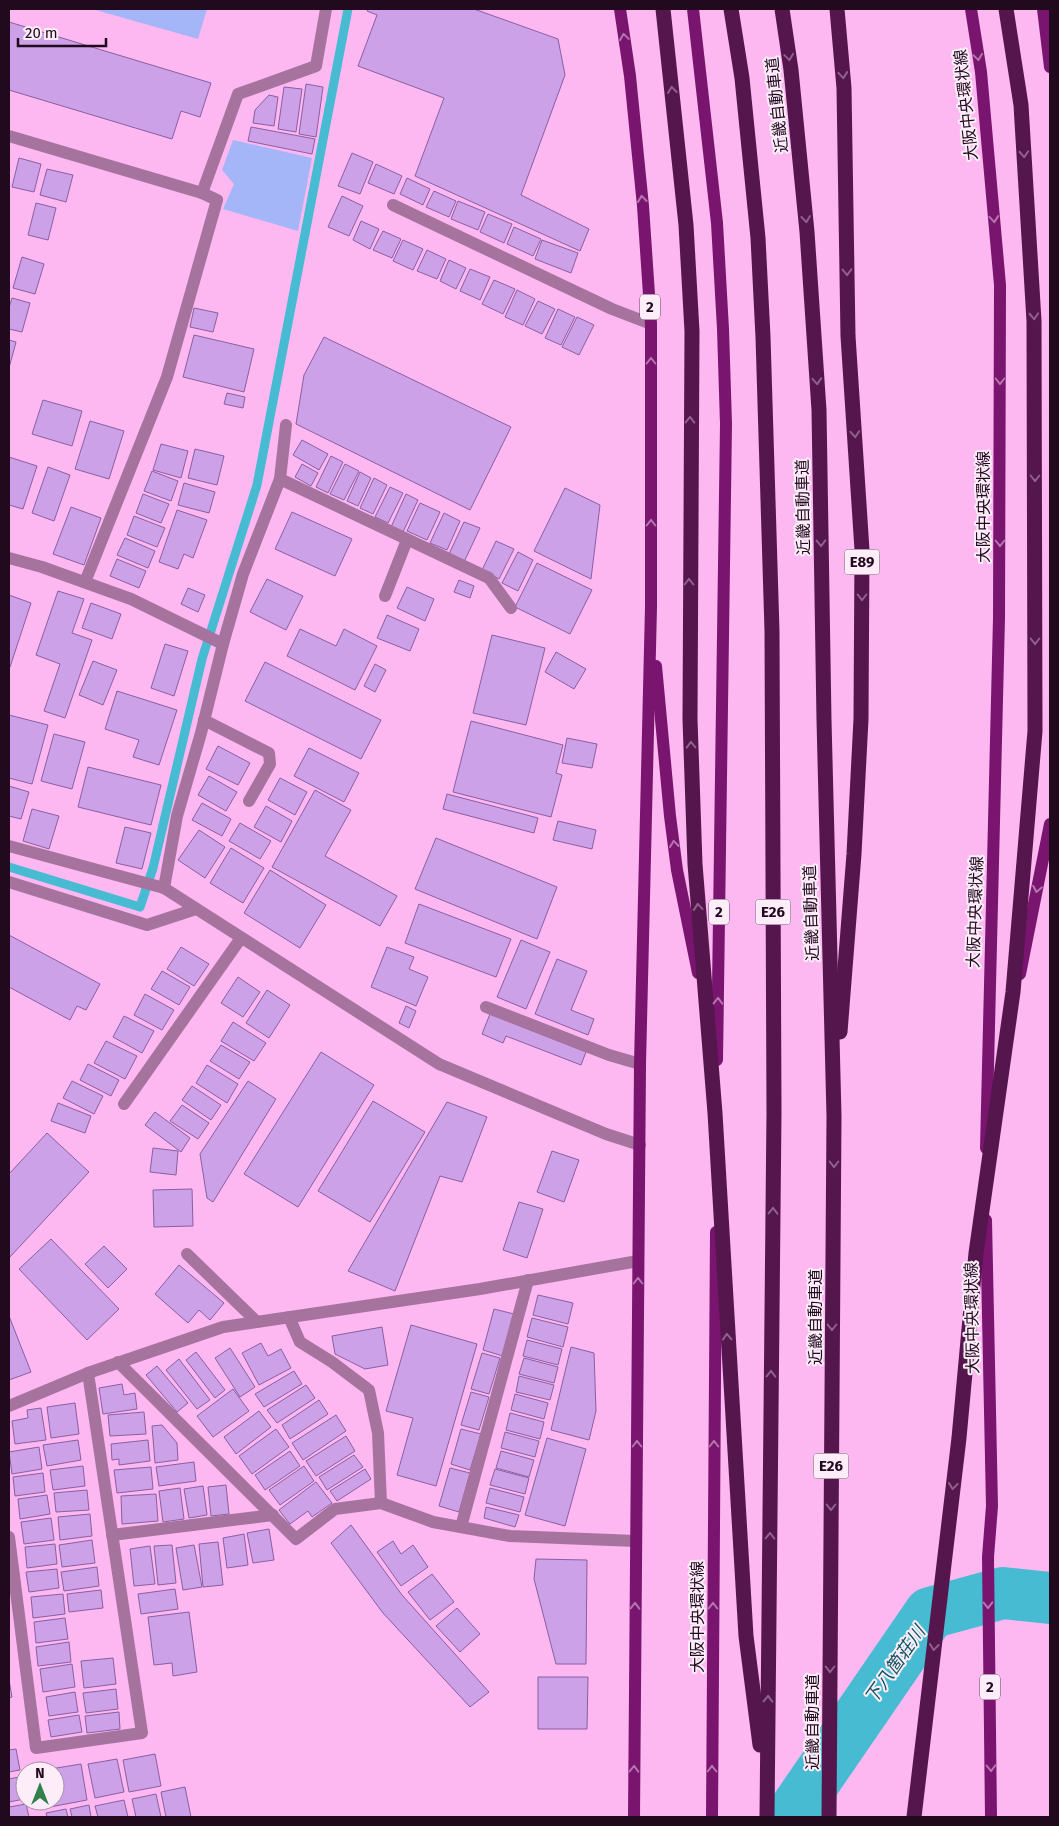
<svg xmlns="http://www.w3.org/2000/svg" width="1059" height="1826" font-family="'Fira Sans','Noto Sans JP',sans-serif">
<rect width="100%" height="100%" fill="#fdb7f1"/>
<g fill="#a5b6f8">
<polygon points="92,9 207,9 198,39"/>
<polygon points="233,140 312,158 298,231 223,209 234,184 222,170"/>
</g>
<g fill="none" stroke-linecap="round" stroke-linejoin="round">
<polyline stroke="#46bbd2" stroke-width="9" points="9,867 140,907 153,868 202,659 257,485 348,9"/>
<polyline stroke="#46bbd2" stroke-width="52" points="790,1817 930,1613 1003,1593 1050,1598"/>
</g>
<g fill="#cda1e7" stroke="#895fa1">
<polygon points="368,9 474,9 558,39 565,75 521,195 589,229 580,251 415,176 444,98 358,66 377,15 367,11"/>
<polygon points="9,22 211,83 200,117 181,111 172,139 9,90"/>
<polygon points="306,84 323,87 316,137 299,134"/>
<polygon points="284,87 302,89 296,132 278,129"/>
<polygon points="269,95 278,97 274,126 253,123 255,110"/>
<polygon points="251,127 315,139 312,154 248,141"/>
<polygon points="352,153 373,162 360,194 338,186"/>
<polygon points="19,158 41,164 34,192 12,187"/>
<polygon points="376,164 402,176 394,194 368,183"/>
<polygon points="47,169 73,175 66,202 40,195"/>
<polygon points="407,178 430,189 423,205 400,194"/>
<polygon points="434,191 456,201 449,217 426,207"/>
<polygon points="342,196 363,206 349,236 328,227"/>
<polygon points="458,201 485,212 478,230 451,219"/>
<polygon points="36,203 56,208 48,240 28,235"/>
<polygon points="488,214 512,224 504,243 480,232"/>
<polygon points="361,221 379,229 370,249 353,240"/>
<polygon points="514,227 541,239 533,256 507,244"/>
<polygon points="383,231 401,239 392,258 373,250"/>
<polygon points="403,240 423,249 413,270 393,261"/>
<polygon points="542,240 578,253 571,273 535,259"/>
<polygon points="427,250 446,259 437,279 417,271"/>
<polygon points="22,257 44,264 35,294 13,288"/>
<polygon points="449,260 466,268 456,289 440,281"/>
<polygon points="470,269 490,277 480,300 460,291"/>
<polygon points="494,280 515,289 503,314 482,304"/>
<polygon points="517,290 535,299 523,325 505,317"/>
<polygon points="12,298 30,303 22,332 9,329 9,308"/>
<polygon points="538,301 555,309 542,334 525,326"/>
<polygon points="194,308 218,313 213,332 190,327"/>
<polygon points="558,309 575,317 561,345 545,338"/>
<polygon points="577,317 594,325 579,355 562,347"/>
<polygon points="194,335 254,349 244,392 183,377"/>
<polygon points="324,337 511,427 470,510 296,424 304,375"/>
<polygon points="9,340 16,342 9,368"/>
<polygon points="227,393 245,397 243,408 224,404"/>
<polygon points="43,400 82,411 72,446 32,434"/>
<polygon points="90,421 124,431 109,479 75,469"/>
<polygon points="302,440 328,454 319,470 293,455"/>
<polygon points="161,444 188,451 181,478 153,470"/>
<polygon points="195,449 224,456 217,485 188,478"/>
<polygon points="331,456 343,462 328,493 316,487"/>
<polygon points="9,457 37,466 23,509 9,505"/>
<polygon points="302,464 318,473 311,486 295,477"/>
<polygon points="345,464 359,471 344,500 330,494"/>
<polygon points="48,467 70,475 54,521 32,513"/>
<polygon points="152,471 178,481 171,501 144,491"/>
<polygon points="360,472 371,478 358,506 347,501"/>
<polygon points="374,478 387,485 373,514 360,508"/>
<polygon points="184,483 215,492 209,513 178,505"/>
<polygon points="390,487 403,493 388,523 375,517"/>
<polygon points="565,488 600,505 591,579 534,551"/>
<polygon points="143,494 169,504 161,523 136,513"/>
<polygon points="406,494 418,500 403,532 391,527"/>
<polygon points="420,503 440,512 427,540 407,531"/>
<polygon points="71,507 101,518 84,565 53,554"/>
<polygon points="177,510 207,520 193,558 184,554 178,569 159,562"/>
<polygon points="292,512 352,539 335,576 275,549"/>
<polygon points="444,513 460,521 447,550 430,543"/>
<polygon points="134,516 165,528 157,547 127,535"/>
<polygon points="464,522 480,528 464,562 449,554"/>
<polygon points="125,538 155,551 148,568 117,555"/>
<polygon points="496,541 514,549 499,579 482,570"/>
<polygon points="518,552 533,560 518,591 502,583"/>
<polygon points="117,559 146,571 139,588 110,576"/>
<polygon points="537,563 592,590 570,634 515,607"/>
<polygon points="267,579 303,596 286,630 250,612"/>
<polygon points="459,580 474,586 470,598 454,592"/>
<polygon points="407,587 434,599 425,621 397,608"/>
<polygon points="188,588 205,595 198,612 181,604"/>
<polygon points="58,591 84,599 72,633 92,640 65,718 44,711 60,664 36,655"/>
<polygon points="9,595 31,603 10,667 9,667"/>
<polygon points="91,603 121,614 112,639 82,628"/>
<polygon points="387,615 419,629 410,651 377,638"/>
<polygon points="300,629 336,646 344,629 377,646 355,690 287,656"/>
<polygon points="492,635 545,648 526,725 473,713"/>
<polygon points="165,644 188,651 174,696 151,688"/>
<polygon points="556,652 586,669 574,689 545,672"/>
<polygon points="93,661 117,670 103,705 79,695"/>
<polygon points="265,662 381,720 361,759 245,701"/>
<polygon points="375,664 386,670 375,692 364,686"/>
<polygon points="117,691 177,710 159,765 133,757 139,740 105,729"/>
<polygon points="9,715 48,725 32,784 9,778"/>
<polygon points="471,721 563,745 556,773 562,775 551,817 453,792"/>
<polygon points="54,734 85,742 72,789 41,781"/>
<polygon points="567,738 597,744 592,768 562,763"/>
<polygon points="218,746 250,763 238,785 206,769"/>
<polygon points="309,748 359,773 344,802 294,776"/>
<polygon points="88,767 161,785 151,825 78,807"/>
<polygon points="209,776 237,792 226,811 198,795"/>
<polygon points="280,778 307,792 295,815 268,800"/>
<polygon points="9,786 29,792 21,819 9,816"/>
<polygon points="315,790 351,810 325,856 397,896 380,926 272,867"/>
<polygon points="447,794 538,818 534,833 443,809"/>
<polygon points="202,803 231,819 222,836 192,820"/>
<polygon points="266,806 292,821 281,842 254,827"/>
<polygon points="32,809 59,816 49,849 23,841"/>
<polygon points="558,821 596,830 592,849 553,840"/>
<polygon points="240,823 271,841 260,859 229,841"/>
<polygon points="125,827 151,833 142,869 116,863"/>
<polygon points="199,830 225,847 205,878 178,860"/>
<polygon points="436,838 557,887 537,939 415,889"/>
<polygon points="231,848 264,868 243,903 210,883"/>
<polygon points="270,870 326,905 300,948 244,913"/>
<polygon points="419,904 511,939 496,977 405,943"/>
<polygon points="9,935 100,984 86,1010 77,1006 70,1020 9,987"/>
<polygon points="521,940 550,952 526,1009 497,997"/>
<polygon points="181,947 209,964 194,986 167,969"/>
<polygon points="387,947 414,957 409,969 428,977 416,1006 371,987"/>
<polygon points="557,959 587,971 571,1010 594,1019 588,1035 535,1014"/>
<polygon points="162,971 190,987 179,1005 151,989"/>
<polygon points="238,977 260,992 243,1017 221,1003"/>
<polygon points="267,990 290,1005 269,1038 246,1023"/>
<polygon points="145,994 174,1010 162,1030 134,1015"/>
<polygon points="406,1006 416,1011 409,1028 399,1023"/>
<polygon points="490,1014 586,1052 581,1065 506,1036 503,1043 482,1034"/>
<polygon points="124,1016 154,1031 142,1053 113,1037"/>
<polygon points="233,1022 266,1043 254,1061 221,1041"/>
<polygon points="106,1041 137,1056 125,1079 94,1063"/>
<polygon points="221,1045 250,1062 239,1079 210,1061"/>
<polygon points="321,1052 374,1085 298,1207 244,1174"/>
<polygon points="88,1064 119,1080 111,1096 80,1080"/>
<polygon points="207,1065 238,1084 227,1103 196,1083"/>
<polygon points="72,1081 103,1096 94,1114 63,1098"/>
<polygon points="248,1081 276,1099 213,1202 207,1198 200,1154"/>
<polygon points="192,1086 221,1105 211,1120 182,1100"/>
<polygon points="373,1101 425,1132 370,1222 318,1191"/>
<polygon points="447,1102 487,1117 462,1182 440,1176 395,1291 348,1271"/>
<polygon points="58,1103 91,1116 85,1133 51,1121"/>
<polygon points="182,1105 209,1123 198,1139 170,1121"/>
<polygon points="155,1112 190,1138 181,1152 145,1125"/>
<polygon points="47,1133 89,1172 9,1258 9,1174"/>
<polygon points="153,1148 178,1151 176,1175 150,1172"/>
<polygon points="552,1151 579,1160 564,1202 537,1192"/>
<polygon points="192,1189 193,1226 154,1227 153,1190"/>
<polygon points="519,1202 543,1209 527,1258 503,1250"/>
<polygon points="51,1239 119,1309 87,1340 19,1269"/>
<polygon points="104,1246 127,1269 108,1288 85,1264"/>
<polygon points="179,1265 224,1303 210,1320 199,1310 188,1323 155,1294"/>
<polygon points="538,1295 573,1303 568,1324 533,1315"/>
<polygon points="494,1309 514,1314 503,1356 483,1350"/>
<polygon points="9,1316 31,1372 9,1380"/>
<polygon points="532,1318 568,1327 563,1347 527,1337"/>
<polygon points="411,1325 477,1344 436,1486 397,1475 413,1418 386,1411"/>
<polygon points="382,1327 388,1365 365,1369 335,1354 332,1336"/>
<polygon points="527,1340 562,1349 558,1365 523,1356"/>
<polygon points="261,1343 268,1356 281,1349 291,1368 259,1385 242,1353"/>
<polygon points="571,1347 594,1353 596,1411 589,1440 551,1430"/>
<polygon points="230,1348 255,1387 240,1397 215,1358"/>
<polygon points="196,1352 225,1390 215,1398 186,1360"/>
<polygon points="482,1353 500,1358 489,1394 471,1389"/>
<polygon points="524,1358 558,1367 554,1383 519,1374"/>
<polygon points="179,1359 210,1400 197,1409 166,1370"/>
<polygon points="157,1366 188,1403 177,1412 146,1375"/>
<polygon points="294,1371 302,1384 264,1407 255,1394"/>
<polygon points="519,1376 554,1385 550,1400 516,1392"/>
<polygon points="122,1384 124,1395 135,1393 137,1409 103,1414 99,1388"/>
<polygon points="306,1385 315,1398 277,1423 267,1410"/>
<polygon points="233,1389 249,1411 213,1437 197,1416"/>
<polygon points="471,1392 489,1397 479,1430 461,1425"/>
<polygon points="515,1394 548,1403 544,1419 511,1410"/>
<polygon points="319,1400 328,1414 290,1439 282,1425"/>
<polygon points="75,1403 79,1434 51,1438 47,1407"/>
<polygon points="41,1408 46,1440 15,1444 12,1421 28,1418 27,1410"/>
<polygon points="259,1411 271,1427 236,1454 224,1437"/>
<polygon points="144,1412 146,1434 110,1436 108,1415"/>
<polygon points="510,1413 544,1422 540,1439 506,1430"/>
<polygon points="336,1415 346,1431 303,1460 292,1443"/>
<polygon points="162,1425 177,1443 178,1460 155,1463 152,1426"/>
<polygon points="276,1429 289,1447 252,1474 239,1456"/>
<polygon points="461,1429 481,1434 470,1470 451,1464"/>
<polygon points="505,1432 539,1441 535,1457 501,1448"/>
<polygon points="346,1436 355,1451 316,1476 306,1461"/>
<polygon points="547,1438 586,1449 565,1526 525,1515"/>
<polygon points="78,1440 81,1460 47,1466 43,1445"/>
<polygon points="148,1440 150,1461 119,1465 119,1459 112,1460 111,1444"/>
<polygon points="39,1447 42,1469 12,1474 9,1452"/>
<polygon points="290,1451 300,1466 265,1490 255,1475"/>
<polygon points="501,1451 534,1460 529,1477 496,1468"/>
<polygon points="354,1455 363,1467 327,1490 319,1477"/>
<polygon points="194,1462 196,1481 159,1486 156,1467"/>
<polygon points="83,1466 85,1486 53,1490 50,1470"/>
<polygon points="304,1466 314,1481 280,1505 269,1490"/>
<polygon points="151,1467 153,1489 117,1493 114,1470"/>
<polygon points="450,1468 470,1473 459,1512 439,1506"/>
<polygon points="365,1469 371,1479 337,1501 330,1491"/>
<polygon points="495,1469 529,1478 525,1494 490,1485"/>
<polygon points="43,1473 45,1492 15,1496 13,1477"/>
<polygon points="316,1482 332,1503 312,1517 308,1511 290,1524 279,1510"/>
<polygon points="226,1485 229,1514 211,1516 208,1487"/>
<polygon points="203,1486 207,1515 189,1518 184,1489"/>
<polygon points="180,1488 184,1519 163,1522 159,1491"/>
<polygon points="490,1488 524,1497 520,1512 486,1503"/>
<polygon points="87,1490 89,1510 56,1512 54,1493"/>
<polygon points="156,1494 158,1521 122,1524 121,1496"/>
<polygon points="47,1495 50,1514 20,1519 18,1499"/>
<polygon points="486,1507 519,1515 515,1527 484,1518"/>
<polygon points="90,1514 92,1536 60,1540 58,1517"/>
<polygon points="51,1518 54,1540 24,1544 21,1522"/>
<polygon points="351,1525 402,1595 489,1692 470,1707 383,1613 331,1543"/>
<polygon points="269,1529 274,1560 253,1563 247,1533"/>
<polygon points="244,1534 248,1565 227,1568 223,1538"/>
<polygon points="92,1540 95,1563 62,1567 59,1545"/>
<polygon points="393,1541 401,1554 413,1545 428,1567 401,1586 377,1552"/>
<polygon points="218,1542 223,1585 203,1587 199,1544"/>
<polygon points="55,1544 57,1564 27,1568 25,1547"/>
<polygon points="172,1545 176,1583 158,1585 154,1546"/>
<polygon points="194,1545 202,1587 183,1590 176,1548"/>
<polygon points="150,1546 155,1584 134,1586 130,1549"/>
<polygon points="536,1559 587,1560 586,1664 556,1664 534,1579"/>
<polygon points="97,1567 99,1586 64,1591 61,1572"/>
<polygon points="57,1569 59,1588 29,1592 26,1572"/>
<polygon points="432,1574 454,1602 430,1620 408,1592"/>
<polygon points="175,1589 178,1609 141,1614 138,1594"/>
<polygon points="101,1590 103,1608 69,1612 67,1594"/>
<polygon points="63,1594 65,1614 33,1618 31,1597"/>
<polygon points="457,1608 480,1634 460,1652 436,1626"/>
<polygon points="189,1612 197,1672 173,1676 172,1663 154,1665 148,1617"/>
<polygon points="65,1618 68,1639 36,1643 34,1622"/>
<polygon points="69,1642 71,1662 38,1666 36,1647"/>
<polygon points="113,1658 116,1684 84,1688 81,1661"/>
<polygon points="72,1664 75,1687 43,1692 40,1669"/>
<polygon points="538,1677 588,1677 587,1729 538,1729"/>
<polygon points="9,1680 12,1697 9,1698"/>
<polygon points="116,1689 118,1709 86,1713 83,1693"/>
<polygon points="75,1692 78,1712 49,1716 46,1697"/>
<polygon points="119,1712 120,1729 87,1733 85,1716"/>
<polygon points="79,1715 82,1732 51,1737 48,1720"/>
<polygon points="16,1749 20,1770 9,1772 9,1750"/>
<polygon points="155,1754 161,1786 129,1792 123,1760"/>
<polygon points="117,1759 124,1792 95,1798 88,1764"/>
<polygon points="81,1764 87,1800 50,1807 49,1801 55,1801 55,1771 44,1770"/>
<polygon points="19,1777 24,1799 9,1802 9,1779"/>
<polygon points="185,1787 191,1817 166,1817 161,1792"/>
<polygon points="156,1794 161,1817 136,1817 132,1799"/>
<polygon points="124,1800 128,1817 98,1817 95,1806"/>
<polygon points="26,1804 29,1817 9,1817 9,1807"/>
<polygon points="89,1805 91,1817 72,1817 70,1809"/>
<polygon points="66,1809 68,1817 47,1817 46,1813"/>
</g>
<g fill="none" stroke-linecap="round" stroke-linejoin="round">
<g stroke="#a6739e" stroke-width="12">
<polyline points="393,205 612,309 651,324"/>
<polyline points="385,596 407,540"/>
<polyline points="204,720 269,753 270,764 249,801"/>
<polyline points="9,882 147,925 196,909"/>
<polyline points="486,1007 609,1055 640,1064"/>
<polyline points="124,1104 241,938"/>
<polyline points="187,1254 257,1322"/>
</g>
<g stroke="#a6739e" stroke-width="12">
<polyline points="9,136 202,193 238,94 316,66 326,9"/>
<polyline points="286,425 280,479 489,578 511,608"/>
<polyline points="9,558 42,567 131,599 223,644"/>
<polyline points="85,582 167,377 217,200 202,193"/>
<polyline points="9,846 164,888 439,1064 606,1134 640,1145"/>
<polyline points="164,888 177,816 201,733 223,644 243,574 280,479"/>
<polyline points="289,1317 300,1342 332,1362 369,1390 378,1433 381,1503"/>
<polyline points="118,1362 296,1539 335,1509 381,1503 433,1522 510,1536 636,1541"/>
<polyline points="9,1406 88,1373 223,1327 480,1289 638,1261"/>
<polyline points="461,1527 528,1280"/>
<polyline points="112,1535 273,1515"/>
<polyline points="9,1537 36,1748 142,1733 88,1373"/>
</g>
<g stroke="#79146f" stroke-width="12">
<polyline points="620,9 630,76 643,206 651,324 651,607 640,1064 634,1817"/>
<polyline points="693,9 717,223 723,329 726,424 717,1060"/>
<polyline points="971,9 981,72 1000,285 999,618 986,1148"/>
<polyline points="1043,9 1050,67"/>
<polyline points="656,666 670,816 677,870 698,973"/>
<polyline points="1020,974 1050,824"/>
<polyline points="986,1220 992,1506 988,1557 991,1817"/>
<polyline points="712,1817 716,1232"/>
</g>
<g stroke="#55164e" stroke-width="15">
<polyline points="663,9 686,225 692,331 690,719 695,864 715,1113 746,1636 760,1745"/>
<polyline points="731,9 742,78 758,238 763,337 772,631 774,1112 767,1817"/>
<polyline points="782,9 791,70 807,232 819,410 824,720 834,1116 829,1817"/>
<polyline points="837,9 844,88 848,336 862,550 861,719 854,854 840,1032"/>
<polyline points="914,1817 959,1438 976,1253 1013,992 1035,731 1034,321 1021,105 1006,9"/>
</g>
</g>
<defs><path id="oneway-chevron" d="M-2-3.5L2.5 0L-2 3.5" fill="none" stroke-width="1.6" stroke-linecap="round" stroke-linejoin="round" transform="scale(1.25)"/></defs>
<g stroke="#b476ad">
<use href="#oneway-chevron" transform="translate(624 37) rotate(-98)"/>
<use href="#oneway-chevron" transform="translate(978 57) rotate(82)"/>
<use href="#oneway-chevron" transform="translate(642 199) rotate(-96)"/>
<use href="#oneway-chevron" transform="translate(994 219) rotate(85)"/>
<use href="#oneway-chevron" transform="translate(651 361) rotate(-90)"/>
<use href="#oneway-chevron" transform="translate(1000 381) rotate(90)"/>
<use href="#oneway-chevron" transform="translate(651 523) rotate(-90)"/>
<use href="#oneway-chevron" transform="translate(1000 543) rotate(90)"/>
<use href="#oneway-chevron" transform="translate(674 844) rotate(-97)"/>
<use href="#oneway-chevron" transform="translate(1037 889) rotate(101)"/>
<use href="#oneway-chevron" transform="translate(718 1001) rotate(-89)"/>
<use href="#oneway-chevron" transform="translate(638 1281) rotate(-90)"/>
<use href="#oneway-chevron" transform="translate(637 1444) rotate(-90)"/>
<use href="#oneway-chevron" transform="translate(714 1444) rotate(-90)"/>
<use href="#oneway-chevron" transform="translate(988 1605) rotate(89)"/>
<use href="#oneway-chevron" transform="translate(635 1606) rotate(-89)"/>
<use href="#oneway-chevron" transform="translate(713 1606) rotate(-90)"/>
<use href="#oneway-chevron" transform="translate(991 1768) rotate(89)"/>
<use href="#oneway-chevron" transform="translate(634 1769) rotate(-89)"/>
<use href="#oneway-chevron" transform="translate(712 1769) rotate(-90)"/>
</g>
<g stroke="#8f618a">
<use href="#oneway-chevron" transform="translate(789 57) rotate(82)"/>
<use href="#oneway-chevron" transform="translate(843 75) rotate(85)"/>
<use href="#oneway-chevron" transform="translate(672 90) rotate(-97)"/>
<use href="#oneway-chevron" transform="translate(1024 154) rotate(87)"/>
<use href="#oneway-chevron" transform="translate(806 219) rotate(84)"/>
<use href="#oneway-chevron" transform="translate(847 272) rotate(89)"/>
<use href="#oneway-chevron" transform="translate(1034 316) rotate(87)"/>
<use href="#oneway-chevron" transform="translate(817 381) rotate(86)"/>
<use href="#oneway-chevron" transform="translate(690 420) rotate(-89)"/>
<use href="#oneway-chevron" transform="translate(855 434) rotate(86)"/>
<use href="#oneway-chevron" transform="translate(1035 478) rotate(90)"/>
<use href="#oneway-chevron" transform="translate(821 543) rotate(89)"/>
<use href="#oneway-chevron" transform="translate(689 582) rotate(-90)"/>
<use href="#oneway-chevron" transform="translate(862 597) rotate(90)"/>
<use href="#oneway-chevron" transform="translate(1035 641) rotate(90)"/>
<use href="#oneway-chevron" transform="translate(691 745) rotate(-92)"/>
<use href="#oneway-chevron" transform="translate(698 907) rotate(-95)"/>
<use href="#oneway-chevron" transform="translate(834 1164) rotate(90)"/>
<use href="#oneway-chevron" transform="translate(773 1211) rotate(-89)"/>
<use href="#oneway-chevron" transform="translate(832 1327) rotate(90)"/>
<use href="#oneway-chevron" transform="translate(727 1337) rotate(-93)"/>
<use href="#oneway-chevron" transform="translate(771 1374) rotate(-89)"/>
<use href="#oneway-chevron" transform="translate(953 1486) rotate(97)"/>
<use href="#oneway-chevron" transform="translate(831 1507) rotate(90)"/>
<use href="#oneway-chevron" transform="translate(770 1536) rotate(-89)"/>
<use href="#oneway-chevron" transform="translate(934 1647) rotate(97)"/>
<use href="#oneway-chevron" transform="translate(830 1669) rotate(90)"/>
<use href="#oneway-chevron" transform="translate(768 1699) rotate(-89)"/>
</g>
<g text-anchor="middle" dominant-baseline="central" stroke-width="4" stroke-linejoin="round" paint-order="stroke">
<g fill="#fcedf9" stroke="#634d60" stroke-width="1">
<rect x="640" y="294.5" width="20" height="25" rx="4"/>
<rect x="844.5" y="549.5" width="35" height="25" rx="4"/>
<rect x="709" y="899.5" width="20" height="25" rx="4"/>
<rect x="755.5" y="899.5" width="35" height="25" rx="4"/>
<rect x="813.5" y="1453.5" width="35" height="25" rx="4"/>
<rect x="980" y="1674.5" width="20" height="25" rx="4"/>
</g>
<g font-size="15" font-weight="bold" fill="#21091e">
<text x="650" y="307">2</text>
<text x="862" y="562">E89</text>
<text x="719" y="912">2</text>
<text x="773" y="912">E26</text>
<text x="831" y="1466">E26</text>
<text x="990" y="1687">2</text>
</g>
<g font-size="16" fill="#21091e" stroke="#fcedf9">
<text transform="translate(777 105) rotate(-96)">近畿自動車道</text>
<text transform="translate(966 105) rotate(-96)">大阪中央環状線</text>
<text transform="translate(803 507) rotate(-91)">近畿自動車道</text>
<text transform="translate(983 507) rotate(-90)">大阪中央環状線</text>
<text transform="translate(975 912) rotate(-88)">大阪中央環状線</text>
<text transform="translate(811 913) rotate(-92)">近畿自動車道</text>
<text transform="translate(815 1317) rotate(-90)">近畿自動車道</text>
<text transform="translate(972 1318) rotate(-91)">大阪中央環状線</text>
<text transform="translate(697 1617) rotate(-90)">大阪中央環状線</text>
<text transform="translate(812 1722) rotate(-90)">近畿自動車道</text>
</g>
<g font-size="18" font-style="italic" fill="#0e535e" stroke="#fcedf9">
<text transform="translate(895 1665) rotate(-55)">下八箇荘川</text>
</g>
</g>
<rect width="1059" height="1826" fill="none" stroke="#21091e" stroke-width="20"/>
<g transform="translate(40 1786)"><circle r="24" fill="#fcedf9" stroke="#a492a1"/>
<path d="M0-4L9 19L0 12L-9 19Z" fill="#337f4e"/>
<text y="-8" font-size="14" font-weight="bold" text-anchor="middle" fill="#21091e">N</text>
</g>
<path d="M18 38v8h88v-8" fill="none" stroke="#21091e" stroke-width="2.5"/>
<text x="25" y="38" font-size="15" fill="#21091e" stroke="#fcedf9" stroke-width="4" paint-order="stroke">20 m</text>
</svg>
